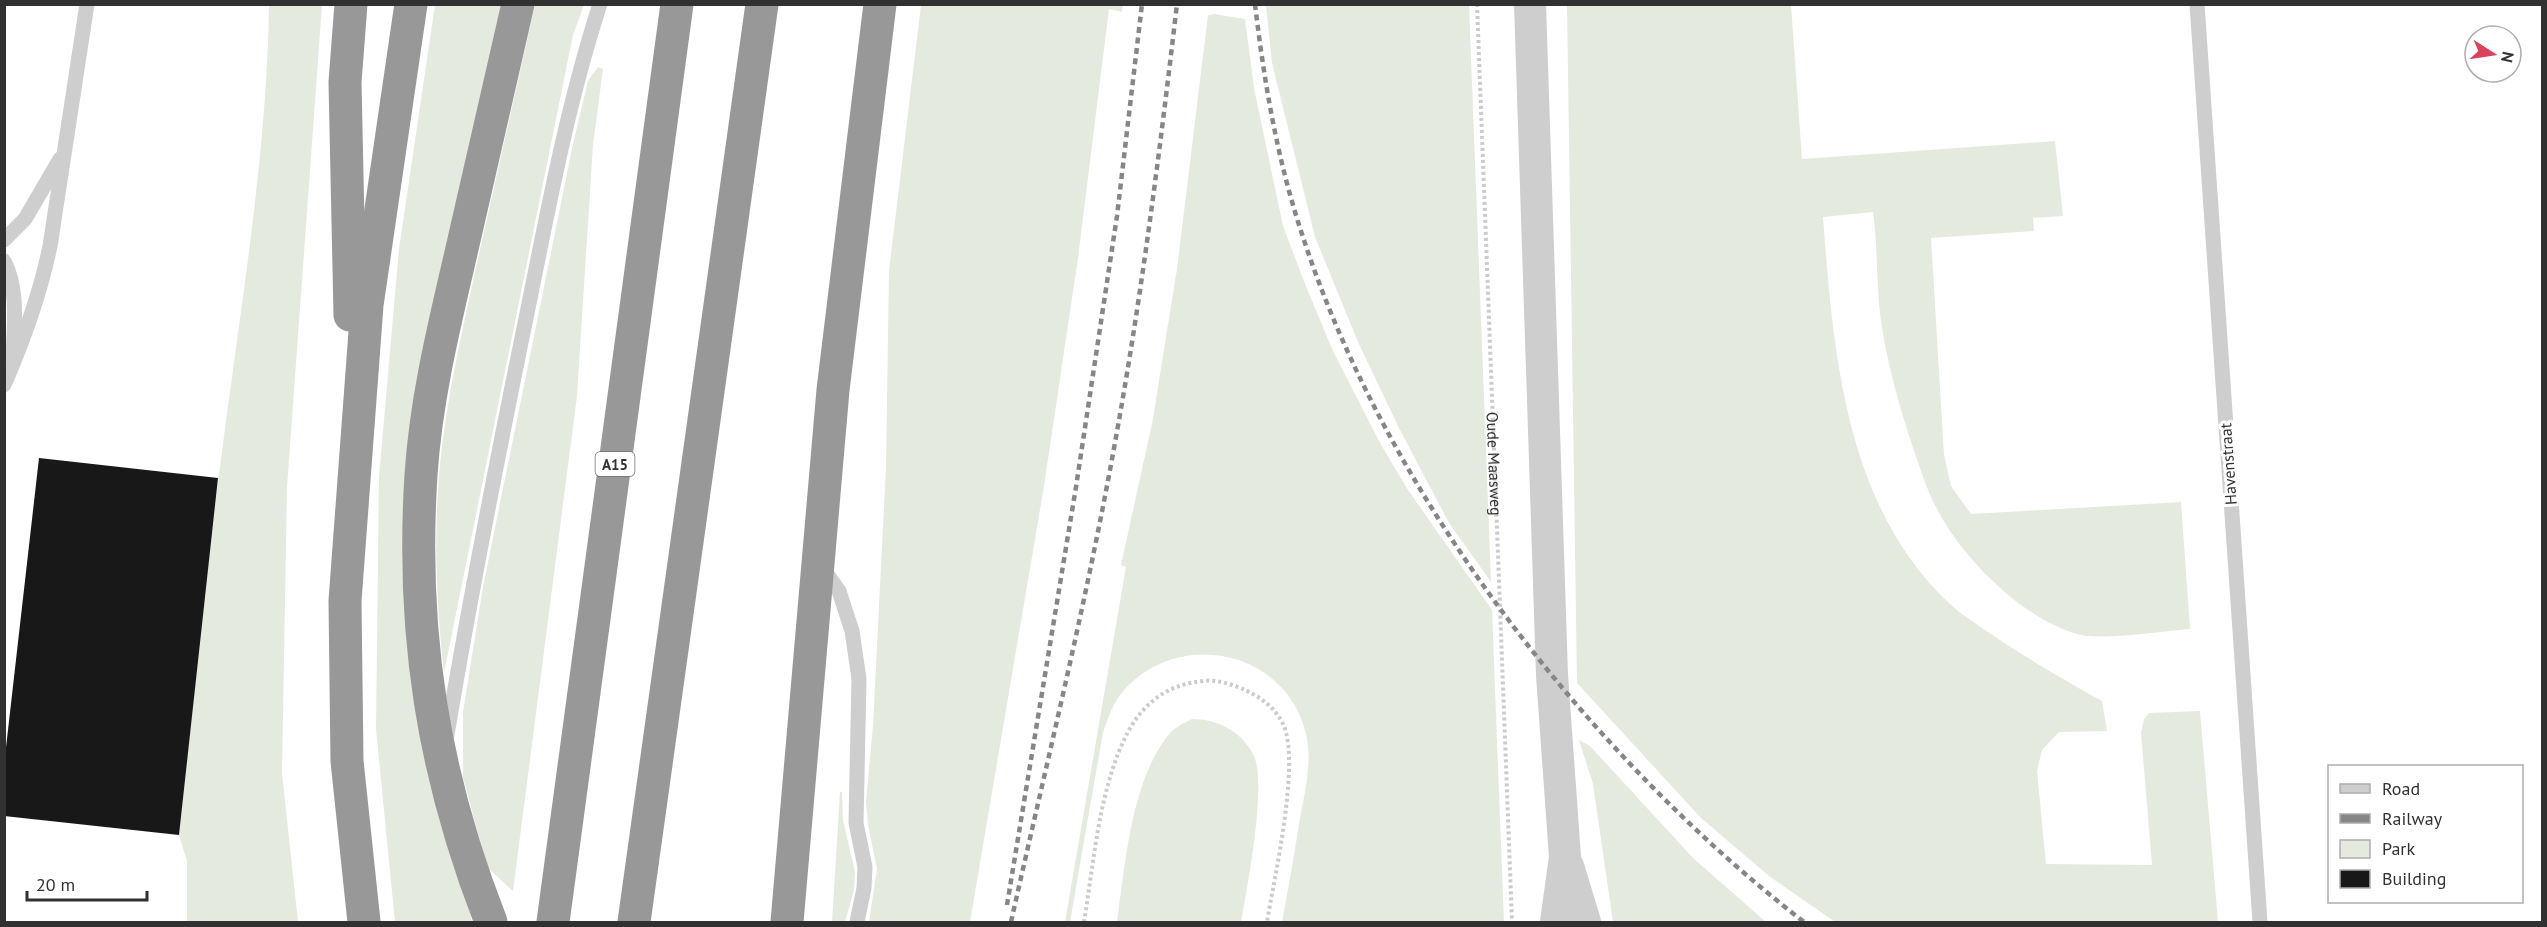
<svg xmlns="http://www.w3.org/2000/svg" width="2547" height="927" font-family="'PT Sans',sans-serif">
<rect width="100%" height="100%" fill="#fff"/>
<g fill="#e5eade">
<path d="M269,5H322L287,487L282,773L298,922H187V861L179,835C193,708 205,579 222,452C241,303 267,154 269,5Z"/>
<polygon points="435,5 504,5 411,494 454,841 472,922 395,922 376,729 379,477 399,249"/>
<path d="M535,5H584L573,35L444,673C436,601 433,528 441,455C449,384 466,314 481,245C499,165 517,85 535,5Z"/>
<polygon points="921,5 1123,5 1122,12 1109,9 1078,258 1044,486 970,922 869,922 877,869 868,825 866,802 873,726 886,466 889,271"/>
<polygon points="1266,5 1469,5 1491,582 1449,523 1398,426 1358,342 1315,237 1272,63"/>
<path d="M1567,5H1791L1802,159L2055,141L2063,216L2033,218L2034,231L1931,238L1944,455L1951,486L1971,514L2181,502L2190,629C2163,631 2100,641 2077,634C2023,619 1962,558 1937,509C1926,489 1920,467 1912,445C1899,404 1887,364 1881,321C1876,285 1878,248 1873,212L1823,217C1833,351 1845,506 1949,603C1959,613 1971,620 1982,628C2021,655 2061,678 2102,701L2107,731L2059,732L2042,750L2037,771L2046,864L2152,865L2141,733L2144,719L2149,713L2200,711L2218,922H1835L1769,876L1701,818L1577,683Z"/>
<path d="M1214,14L1245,19L1254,88L1283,226L1305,284L1333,351L1380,443L1408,490L1492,610L1504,922H1282C1288,890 1294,857 1299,824C1304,795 1313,763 1306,734C1286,648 1174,627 1120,695C1112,706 1108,719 1103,732L1070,922H1065L1126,567L1121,565L1153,419L1165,343L1177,269L1208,15Z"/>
<polygon points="598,67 603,69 593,145 577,396 513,891 489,869 479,837 463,777 463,712 483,587 573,144 588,81"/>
<path d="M1192,719C1217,719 1241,731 1253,754C1268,780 1247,889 1241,922H1117C1125,865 1131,785 1166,738C1173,728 1182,724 1192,719Z"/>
<polygon points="1579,740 1590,746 1693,858 1766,922 1613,922 1593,784"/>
<polygon points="840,792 842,792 843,820 855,872 854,890 845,922 832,922"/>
</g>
<polygon fill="#181818" points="39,458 218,478 179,835 4,816 4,765"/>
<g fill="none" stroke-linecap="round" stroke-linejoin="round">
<g stroke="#cbcbcb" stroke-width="4" stroke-dasharray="3 3" stroke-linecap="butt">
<path id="s1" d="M1477,4L1512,922"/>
<path d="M1084,922C1094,862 1099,787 1128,732C1144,702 1169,684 1203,681C1216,679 1230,684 1243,689C1259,696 1275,707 1283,724C1301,761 1274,879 1267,922"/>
</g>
<g stroke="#cecece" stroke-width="15">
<polyline points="2197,4 2260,922"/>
<polyline points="4,240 25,219 60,159"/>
<path d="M4,261C19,290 14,326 13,358"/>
<path d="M4,385C24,339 40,295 50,246L87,4"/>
<polyline points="822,567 839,591 852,631 859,679 856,823 865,867 864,888 857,922"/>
<path d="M447,735C470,597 497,460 525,323C547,216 566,109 600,4"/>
</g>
<g stroke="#cecece" stroke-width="32">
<polyline points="1530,4 1552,675 1565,857 1556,922"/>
<polyline points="1568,866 1585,922"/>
</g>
<g stroke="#989898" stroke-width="33">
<polyline points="350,315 345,82 351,4"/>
<polyline points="364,922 347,761 345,601 367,305 411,4"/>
<path d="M491,922C433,774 411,634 421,475C426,399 444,326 461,253C480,170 499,87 518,4"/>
<polyline points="553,922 677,4"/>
<polyline points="634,922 762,4"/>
<polyline points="787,922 833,390 880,4"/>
</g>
<g stroke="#868686" stroke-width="4.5" stroke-dasharray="6 4.5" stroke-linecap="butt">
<path d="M1255,4C1264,81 1277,158 1301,231C1385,494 1587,754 1804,922"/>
<polyline points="1007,905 1076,487 1117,216 1142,4"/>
<path d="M1011,922C1047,761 1087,600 1116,437C1142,293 1160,149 1177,4"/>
</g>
</g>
<g text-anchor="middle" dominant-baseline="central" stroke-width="6" stroke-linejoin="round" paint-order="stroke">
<rect fill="#fff" stroke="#6f6f6f" stroke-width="1.5" x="595.5" y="452" width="39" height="24" rx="4.5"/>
<g font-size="15" font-weight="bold" fill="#313131">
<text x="615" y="464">A15</text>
</g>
<g font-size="16" fill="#313131" stroke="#fff">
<text stroke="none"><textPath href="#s1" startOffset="460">Oude Maasweg</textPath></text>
<text transform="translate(2228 464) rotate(-94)">Havenstraat</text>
</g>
</g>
<rect width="2547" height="927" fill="none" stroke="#313131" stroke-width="12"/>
<rect x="2328" y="765" width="195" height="138" fill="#ffffff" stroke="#adadad" stroke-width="1.5"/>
<rect x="2340" y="784" width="30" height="9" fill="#cecece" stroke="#adadad" stroke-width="1.5"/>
<text x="2382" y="795" font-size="18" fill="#313131">Road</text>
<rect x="2340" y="814" width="30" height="9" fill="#868686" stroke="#adadad" stroke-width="1.5"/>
<text x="2382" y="825" font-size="18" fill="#313131">Railway</text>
<rect x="2340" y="840" width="30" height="18" fill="#e5eade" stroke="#adadad" stroke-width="1.5"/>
<text x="2382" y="855" font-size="18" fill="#313131">Park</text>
<rect x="2340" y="870" width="30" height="18" fill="#181818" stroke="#adadad" stroke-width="1.5"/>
<text x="2382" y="885" font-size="18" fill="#313131">Building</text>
<g transform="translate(2493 54) rotate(102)"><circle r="28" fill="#ffffff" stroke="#adadad" stroke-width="1.5"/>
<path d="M0-4.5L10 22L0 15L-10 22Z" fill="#d9425a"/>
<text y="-9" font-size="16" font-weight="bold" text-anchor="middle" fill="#313131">N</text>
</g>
<path d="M27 891v9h120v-9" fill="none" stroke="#313131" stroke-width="3"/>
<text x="36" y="891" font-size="18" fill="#313131" stroke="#ffffff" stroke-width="4.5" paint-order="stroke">20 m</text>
</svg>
